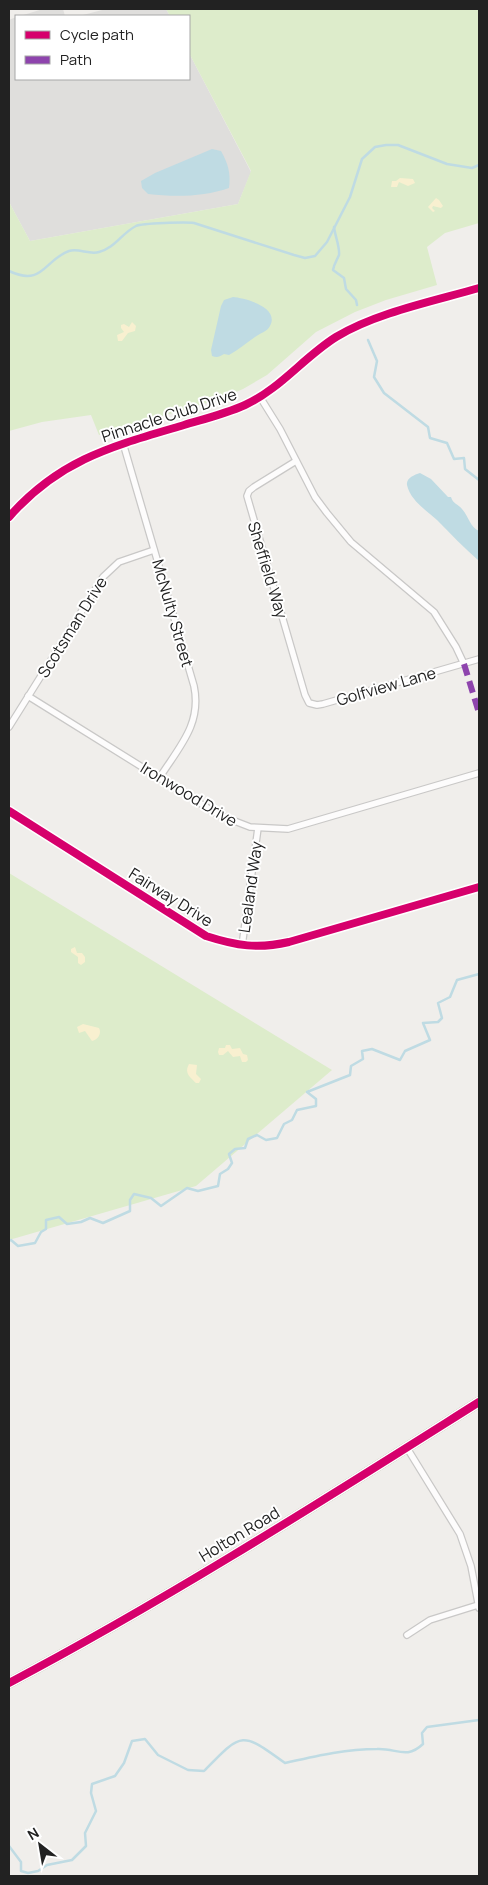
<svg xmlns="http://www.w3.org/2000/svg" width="488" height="1885" font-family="Manrope,sans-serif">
<rect width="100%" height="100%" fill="#f0eeeb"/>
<g fill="#dfdedc">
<polygon points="43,9 63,9 65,16 20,16"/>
<polygon points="106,9 166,9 170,16 79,16"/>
<polygon points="16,17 16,79 189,79 189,53 251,172 238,204 30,241 9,202 9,20"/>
</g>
<g fill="#ddeccb">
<polygon points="166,9 479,9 479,223 445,233 427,247 437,285 386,300 355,312 316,332 267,375 243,389 220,399 99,435 91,415 42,422 9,431 9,202 30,241 238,204 251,171 189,53 189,16 170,16"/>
<polygon points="9,873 332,1070 196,1186 9,1240"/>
</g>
<g fill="#f8f0d0">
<polygon points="400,178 413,179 415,183 408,186 399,182 397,187 391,187 392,181 396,181"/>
<polygon points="436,198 439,200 443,206 441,208 433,206 432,208 435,211 433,212 428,207"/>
<polygon points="132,322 136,326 135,331 128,333 122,341 118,341 117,335 124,332 121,328 121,325 124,324 129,327"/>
<polygon points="75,947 77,953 82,953 85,957 85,962 81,965 78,963 78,957 71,952 71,949"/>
<path d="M83,1024L99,1028C102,1033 98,1040 92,1041L85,1031L79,1033L77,1027Z"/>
<polygon points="226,1045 230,1045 232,1049 240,1048 243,1054 247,1055 248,1060 246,1062 242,1062 240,1056 233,1057 228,1051 223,1055 219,1055 218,1052 219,1048 225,1048"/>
<path d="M189,1064L197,1065L196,1074L201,1079L199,1083H196C190,1077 184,1073 189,1064Z"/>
</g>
<g fill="#bfdbe3">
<path d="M212,149L221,151C228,163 231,174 229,188C204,197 174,197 148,194L142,188L141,181L155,173Z"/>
<path d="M233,297C245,298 280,307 270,326C267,332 260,333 255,337C246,343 238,350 229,355L224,354C219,357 217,358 212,356L211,350L221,306L224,300Z"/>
<path d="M420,473L431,479L448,497H451C453,504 458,504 462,509C469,517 470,527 479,531V561C464,548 451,534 437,520C427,511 410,500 407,485C406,478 414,475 420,473Z"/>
</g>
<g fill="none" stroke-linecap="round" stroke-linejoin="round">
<g stroke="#bfdbe3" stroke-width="2.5">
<path d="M334,227C335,236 340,247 339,255C337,260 334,264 333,270L344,278L346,289L356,300L357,305"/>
<path d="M9,271C43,287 44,260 69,251C79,248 89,255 99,252C115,248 122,233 136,226C142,223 186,222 194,223L294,255L305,258L315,256L327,242L350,197L362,159L375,147L386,145H398L447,164L472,168L479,165"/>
<polyline points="368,340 377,361 374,377 384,393 428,427 430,438 447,443 454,459 464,458 465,469 479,480"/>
<polyline points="9,1241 11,1240 18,1246 35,1243 41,1232 46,1229 46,1220 59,1217 67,1224 81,1222 90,1218 103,1223 130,1211 130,1200 134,1194 151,1198 161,1206 187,1188 198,1191 218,1186 220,1174 228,1169 232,1163 229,1154 235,1149 245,1148 248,1139 257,1135 266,1140 277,1138 284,1124 292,1120 297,1110 316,1106 316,1099 307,1092 350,1075 351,1066 363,1059 362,1051 372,1049 400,1060 405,1051 430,1040 423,1023 438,1022 442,1018 438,1003 450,997 457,980 479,974"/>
<path d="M9,1846L21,1862V1871L28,1873L38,1871L47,1865L72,1860L86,1846L85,1833L96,1811L91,1793L92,1784L115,1776L124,1763L132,1741L145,1739L158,1755L188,1770L204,1771C242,1732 241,1731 285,1763C316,1756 345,1749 377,1749C397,1748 406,1760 423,1744L422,1733L427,1727L479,1720"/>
</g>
<defs>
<g id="street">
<polyline points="260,397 280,429 315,497 327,513 351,542 434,612 456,647 464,664"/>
<path d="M123,443L194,686C202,724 179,747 160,777"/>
<polyline points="296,461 254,487 249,491 247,496 305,695 309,703 317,705 323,704 479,659"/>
<path d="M9,517C60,459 113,446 184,425C204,419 225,414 245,405C280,389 304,357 336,337C375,313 434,301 479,288"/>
<polyline points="28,696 219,815 250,827 288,829 479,773"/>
<polyline points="9,727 103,577 119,562 154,550"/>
<path d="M9,811L206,936C237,946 258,949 289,942L479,887"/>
<polyline points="242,946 258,828"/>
<polyline points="407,1448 460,1534 471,1566 479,1608"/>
<polyline points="407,1635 430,1620 478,1605"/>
</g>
<path id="secondary" d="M9,1683C170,1598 325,1499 479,1402"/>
</defs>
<use href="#street" stroke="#c9c8c7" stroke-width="8"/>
<use href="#secondary" stroke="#999a82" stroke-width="11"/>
<use href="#street" stroke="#fdfcfc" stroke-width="5.5"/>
<use href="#secondary" stroke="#f4f4ed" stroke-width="9"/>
<polyline stroke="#8e44ad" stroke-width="6" stroke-dasharray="12 6" stroke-linecap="butt" points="464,664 479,713"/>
<defs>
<g id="cycleway">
<path d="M9,517C60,459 113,446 184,425C204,419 225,414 245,405C280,389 304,357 336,337C375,313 434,301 479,288"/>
<path d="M9,811L206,936C237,946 258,949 289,942L479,887"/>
<path d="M9,1683C170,1598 325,1499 479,1402"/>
</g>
</defs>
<use href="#cycleway" stroke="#fff" stroke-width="11"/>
<use href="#cycleway" stroke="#d6006c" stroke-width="8"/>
</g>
<g text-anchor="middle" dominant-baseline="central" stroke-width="4" stroke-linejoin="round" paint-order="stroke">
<g font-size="16" fill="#222" stroke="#fff">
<text transform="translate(169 415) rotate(-18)">Pinnacle Club Drive</text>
<text transform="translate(268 570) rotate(73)">Sheffield Way</text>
<text transform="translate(173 613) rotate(74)">McNulty Street</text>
<text transform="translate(72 627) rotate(-58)">Scotsman Drive</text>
<text transform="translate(386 686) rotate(-16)">Golfview Lane</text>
<text transform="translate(189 794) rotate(31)">Ironwood Drive</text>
<text transform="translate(250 887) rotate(-82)">Lealand Way</text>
<text transform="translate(171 897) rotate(32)">Fairway Drive</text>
<text transform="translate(239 1534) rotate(-31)">Holton Road</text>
</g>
</g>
<rect width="488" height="1885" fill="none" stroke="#222222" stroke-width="20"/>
<rect x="15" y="15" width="175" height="65" fill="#ffffff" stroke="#a7a7a7"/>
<rect x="25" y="31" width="25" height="8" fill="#d6006c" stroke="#a7a7a7"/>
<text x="60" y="40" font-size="15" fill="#222222">Cycle path</text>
<rect x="25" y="56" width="25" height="8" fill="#8e44ad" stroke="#a7a7a7"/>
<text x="60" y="65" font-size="15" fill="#222222">Path</text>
<g transform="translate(40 1845) rotate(329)" stroke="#ffffff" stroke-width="4" paint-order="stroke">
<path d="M0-4L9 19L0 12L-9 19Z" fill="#222222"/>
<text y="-8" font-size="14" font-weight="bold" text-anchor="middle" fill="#222222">N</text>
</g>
</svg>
